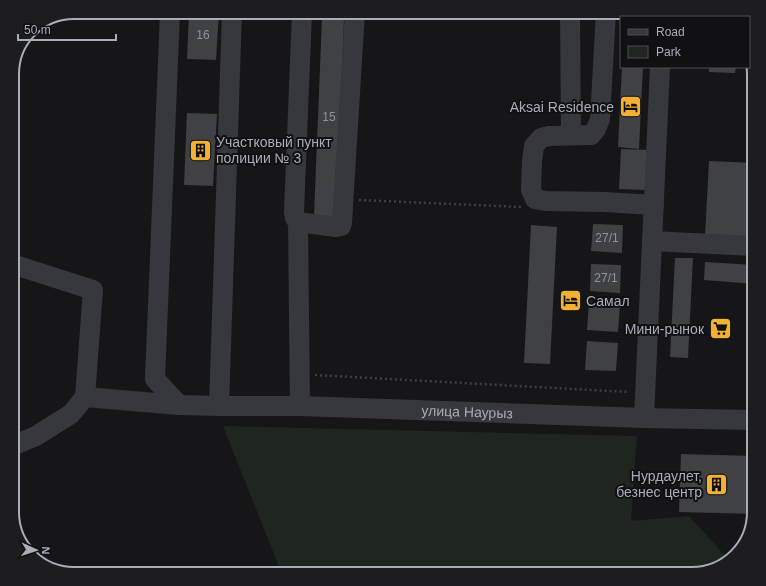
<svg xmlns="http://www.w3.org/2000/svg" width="766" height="586" font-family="Helvetica,sans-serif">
<rect width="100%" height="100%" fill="#161618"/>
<polygon fill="#1e261f" points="223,426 637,436 631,521 689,516 729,560 719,568 692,574 282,574"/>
<g fill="#404145">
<polygon points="189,12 219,12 216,60 187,59"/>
<polygon points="369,12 390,12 390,19 368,18"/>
<polygon points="624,12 646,12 645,17 624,17"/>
<polygon points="322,18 344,19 336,216 314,216"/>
<polygon points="752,65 754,74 754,126 748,126"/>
<polygon points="622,67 643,67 639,149 618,147"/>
<polygon points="709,67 736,67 735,73 709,72"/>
<polygon points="187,113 217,114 213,186 184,185"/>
<polygon points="621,149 650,150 647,190 619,189"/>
<polygon points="709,161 754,163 754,239 705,236"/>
<polygon points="593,224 623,225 622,253 591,251"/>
<polygon points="531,225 557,227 550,364 524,363"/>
<polygon points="675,258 693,258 688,358 670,357"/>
<polygon points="705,262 754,265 754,284 704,280"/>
<polygon points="591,264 621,265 620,293 590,291"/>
<polygon points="589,302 620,304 618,332 587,330"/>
<polygon points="587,341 618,343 616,371 585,370"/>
<polygon points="681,454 754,456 754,514 679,512"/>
</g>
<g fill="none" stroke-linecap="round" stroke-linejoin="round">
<g stroke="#3d3f44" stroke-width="2.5" stroke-dasharray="2 3" stroke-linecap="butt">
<polyline points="359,200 522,207"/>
<polyline points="315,375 629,392"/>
</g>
<g stroke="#37383d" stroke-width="20">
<polyline points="170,12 155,379 179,405"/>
<polyline points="302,12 294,212 295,218 298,222 336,227 341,226 342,223 355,12"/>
<polyline points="570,12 571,135"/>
<polyline points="606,12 600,119 596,129 591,135 549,136 541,138 534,146 532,161 531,190 535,199 545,201 604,202 654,205"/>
<polyline points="663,17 663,12"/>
<polyline points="298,222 300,406"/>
<polyline points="652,241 754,246"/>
<path id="s1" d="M12,264L93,290L85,397L179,405L219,406H300L644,418L754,420"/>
<polyline points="219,406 232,12"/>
<polyline points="644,418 660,67"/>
<polyline points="12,446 36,436 71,414 85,397"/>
</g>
</g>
<defs>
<symbol id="hotel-square" viewBox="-11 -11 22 22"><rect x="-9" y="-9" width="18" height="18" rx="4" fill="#f2b134" stroke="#111113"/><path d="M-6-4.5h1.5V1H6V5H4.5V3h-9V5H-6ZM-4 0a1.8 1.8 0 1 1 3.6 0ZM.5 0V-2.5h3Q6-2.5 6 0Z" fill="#111"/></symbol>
<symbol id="building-square" viewBox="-11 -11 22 22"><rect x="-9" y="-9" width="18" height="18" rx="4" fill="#f2b134" stroke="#111113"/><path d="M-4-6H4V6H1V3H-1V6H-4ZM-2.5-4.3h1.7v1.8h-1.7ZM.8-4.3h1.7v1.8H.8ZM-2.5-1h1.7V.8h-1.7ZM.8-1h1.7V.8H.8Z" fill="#111"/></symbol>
<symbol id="supermarket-square" viewBox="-11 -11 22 22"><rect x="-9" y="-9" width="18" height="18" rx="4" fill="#f2b134" stroke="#111113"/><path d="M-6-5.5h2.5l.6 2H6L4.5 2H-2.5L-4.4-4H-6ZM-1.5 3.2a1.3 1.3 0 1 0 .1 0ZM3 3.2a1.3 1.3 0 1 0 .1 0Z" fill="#111"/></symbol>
</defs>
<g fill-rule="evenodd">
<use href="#hotel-square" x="618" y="94" width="25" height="25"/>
<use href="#building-square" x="188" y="138" width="25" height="25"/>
<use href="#hotel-square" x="558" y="288" width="25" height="25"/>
<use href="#supermarket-square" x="708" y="316" width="25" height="25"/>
<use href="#building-square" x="704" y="472" width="25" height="25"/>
</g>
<g text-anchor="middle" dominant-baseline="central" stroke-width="4" stroke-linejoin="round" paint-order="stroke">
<g font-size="12" fill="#8e929b">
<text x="203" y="35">16</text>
<text x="329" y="117">15</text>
<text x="607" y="238">27/1</text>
<text x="606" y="278">27/1</text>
</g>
<g font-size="14" fill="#a8adb8" stroke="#111113" text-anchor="end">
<text x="614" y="107">Aksai Residence</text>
<text x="216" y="142" text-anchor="start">Участковый пункт<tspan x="216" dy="16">полиции № 3</tspan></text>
<text x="586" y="301" text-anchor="start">Самал</text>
<text x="704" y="329">Мини-рынок</text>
<text x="702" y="476">Нурдаулет,<tspan x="702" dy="16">безнес центр</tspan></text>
</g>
<g font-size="14" fill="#a8adb8" stroke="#111113">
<text stroke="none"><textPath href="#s1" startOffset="575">улица Наурыз</textPath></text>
</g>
</g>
<path d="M0 0H766V586H0ZM74 19H692A55 55 0 0 1 747 74V512A55 55 0 0 1 692 567H74A55 55 0 0 1 19 512V74A55 55 0 0 1 74 19Z" fill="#1d1d20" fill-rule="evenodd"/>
<path fill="none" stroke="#a8adb8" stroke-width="2" d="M74 19H692A55 55 0 0 1 747 74V512A55 55 0 0 1 692 567H74A55 55 0 0 1 19 512V74A55 55 0 0 1 74 19Z"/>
<rect x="620" y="16" width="130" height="52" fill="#111113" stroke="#4d4f55"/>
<rect x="628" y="29" width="20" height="6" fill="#37383d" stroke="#4d4f55"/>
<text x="656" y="36" font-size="12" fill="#a8adb8">Road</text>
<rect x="628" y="46" width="20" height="12" fill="#1e261f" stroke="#4d4f55"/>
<text x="656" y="56" font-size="12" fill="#a8adb8">Park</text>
<g transform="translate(36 550) rotate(93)" stroke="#111113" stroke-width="3" paint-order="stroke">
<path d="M0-3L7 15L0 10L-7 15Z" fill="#a8adb8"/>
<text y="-6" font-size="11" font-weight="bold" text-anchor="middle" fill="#a8adb8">N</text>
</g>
<path d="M18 34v6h98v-6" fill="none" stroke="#a8adb8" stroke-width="2"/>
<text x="24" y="34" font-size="12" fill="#a8adb8" stroke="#111113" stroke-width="3" paint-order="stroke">50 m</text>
</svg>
